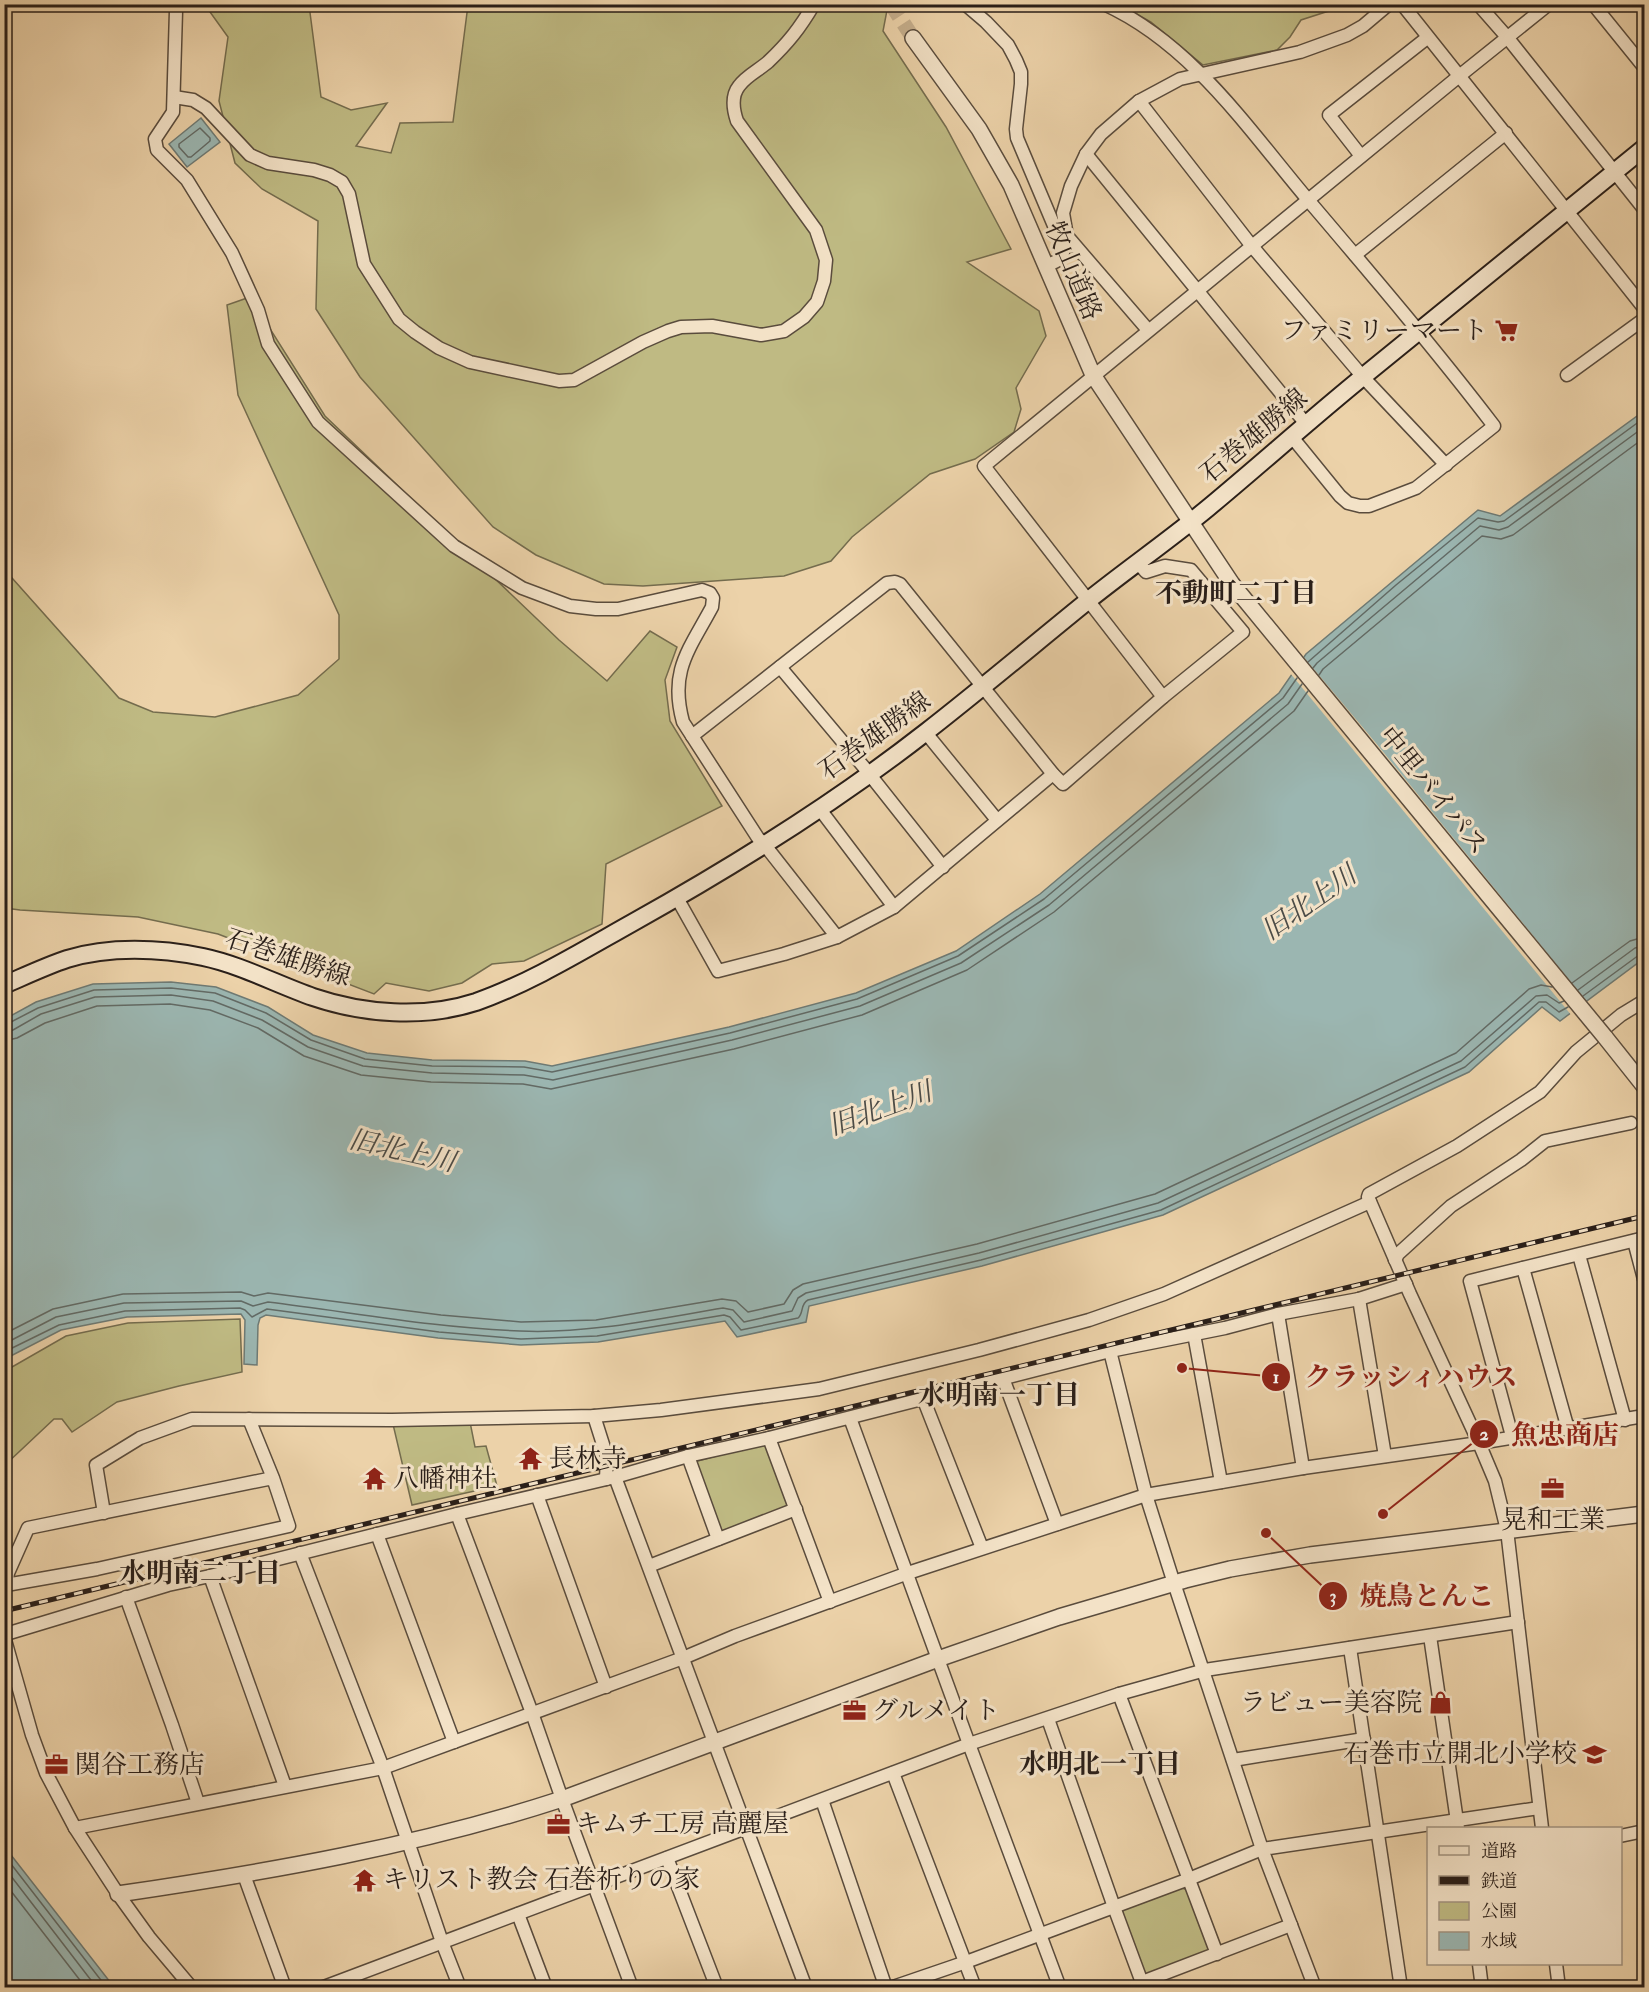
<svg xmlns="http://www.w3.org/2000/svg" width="1649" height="1992" font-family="'IM FELL Double Pica','Noto Serif JP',serif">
<rect width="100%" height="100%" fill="#ecd2a9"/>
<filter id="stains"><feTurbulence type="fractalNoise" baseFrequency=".00333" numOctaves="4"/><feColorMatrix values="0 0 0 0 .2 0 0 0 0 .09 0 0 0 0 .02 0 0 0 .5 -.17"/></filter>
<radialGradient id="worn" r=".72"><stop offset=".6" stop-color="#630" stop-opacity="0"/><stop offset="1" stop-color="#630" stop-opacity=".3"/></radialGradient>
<g fill="#bfba83" stroke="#746c4e" stroke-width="1.5">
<polygon points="205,5 309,5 321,97 351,110 387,103 356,146 391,153 400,123 453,122 468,5 888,5 883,31 946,127 1011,249 967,262 1039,311 1046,336 1016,388 1021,409 1014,432 975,459 930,474 852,537 831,561 784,576 643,586 604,584 536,555 493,527 360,377 316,309 318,221 262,189 235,163 219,101 228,37"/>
<polygon points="1121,5 1341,5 1335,9 1301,20 1290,37 1277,50 1203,65 1151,22"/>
<polygon points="250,297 325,416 559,640 607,681 650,631 677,647 665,680 670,721 722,806 606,864 602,924 524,961 492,964 462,983 429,991 386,983 374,994 218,934 138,917 20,910 5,908 4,569 119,698 153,712 215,717 298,695 339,659 339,615 238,395 227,305"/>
<polygon points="240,1319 242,1372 179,1386 117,1402 72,1432 62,1419 54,1419 5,1465 5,1371 66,1336 128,1323"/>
<polygon points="392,1420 470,1422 475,1447 486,1446 497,1486 412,1505"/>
<polygon points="765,1443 789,1510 721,1533 694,1462"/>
<polygon points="1182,1888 1188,1890 1211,1950 1145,1978 1122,1918 1123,1909"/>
</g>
<g fill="#9bb6b1" stroke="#6e7a74" stroke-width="1.5">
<polygon points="201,118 220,142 187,167 169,144"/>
<polygon points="1644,411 1644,930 1643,959 1560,1021 1542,1007 1469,1072 1163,1215 982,1266 809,1306 806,1322 737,1337 725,1321 598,1342 521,1345 438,1338 266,1315 260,1318 258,1325 257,1365 244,1364 245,1320 241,1314 127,1317 61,1330 5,1359 5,1019 36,1002 93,984 171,982 216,987 268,1007 313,1035 367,1053 432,1060 525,1061 552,1066 729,1027 856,993 956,951 1040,894 1279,693 1306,654 1478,510 1500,516"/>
<polygon points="4,1846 114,1987 5,1987"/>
</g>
<polygon fill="#ecd2a9" points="1302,655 1375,742 1588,1003 1572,1016 1290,673"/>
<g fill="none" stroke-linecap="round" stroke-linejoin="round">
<g stroke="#626a65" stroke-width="1.5">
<polygon points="200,128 210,138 210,141 191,157 188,157 179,147 179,144"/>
<polyline points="1308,662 1396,585 1478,518 1498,522 1504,521 1644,418"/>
<polyline points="1313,668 1317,663 1480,526 1499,530 1508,527 1644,427"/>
<polyline points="1319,675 1323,669 1482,536 1501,539 1513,535 1644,438"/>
<polyline points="1572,983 1630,941 1644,937"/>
<polyline points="1578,990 1635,948 1644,946"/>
<polyline points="1583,996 1639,955 1644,953"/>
<polyline points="4,1024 9,1023 38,1008 94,990 171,988 215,993 266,1013 311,1040 365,1059 432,1066 524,1067 552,1072 730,1033 857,999 958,956 1044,899 1283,698 1297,678"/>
<polyline points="4,1032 13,1030 41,1014 95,997 171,995 213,1001 262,1020 308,1047 363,1066 432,1073 524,1075 553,1080 732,1040 860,1006 961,963 1049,905 1288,704 1302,684"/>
<polyline points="4,1041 17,1038 45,1023 97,1006 170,1004 210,1010 258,1028 304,1056 361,1075 431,1082 523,1084 551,1089 734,1049 862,1015 967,970 1054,912 1294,711 1308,691"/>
<polyline points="4,1334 53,1309 123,1294 241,1292 254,1296 268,1293 441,1315 521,1322 596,1320 722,1299 736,1301 748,1312 784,1304 793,1290 803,1284 977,1244 1155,1194 1456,1053 1529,989 1541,985 1552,987"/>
<path d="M4,1344L56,1317L124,1303L241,1301L253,1306L268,1302C351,1312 436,1328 520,1331C589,1334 656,1319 723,1308L733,1310L744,1322L792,1311L798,1298L806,1293L979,1253L1158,1203L1461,1061L1536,996L1547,995L1559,1003L1564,1001"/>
<path d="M4,1352L59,1325L125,1311L240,1308L245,1310L252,1317L267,1309L439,1332L521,1339L597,1336L724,1315L730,1317L741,1330L798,1318C804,1313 800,1304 808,1300L981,1260L1161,1210L1465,1067L1539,1002H1546L1559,1012L1568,1007"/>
<polyline points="4,1855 107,1988"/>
<polyline points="4,1867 97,1988"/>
<polyline points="4,1882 86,1988"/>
</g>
<polyline stroke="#c5ae8c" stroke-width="15" stroke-dasharray="15 8" stroke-linecap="butt" points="891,4 913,38"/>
<defs>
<g id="minor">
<path d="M965,4L986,22L1008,45L1016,60L1021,72V84L1016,129L1017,138L1063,247C1065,260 1055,262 1045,266"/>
<path d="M1104,4C1192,44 1248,129 1309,201C1372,275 1435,349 1494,426L1416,488L1369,506H1360L1348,503L1340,496L1292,437"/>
<polyline points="1402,4 1644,308"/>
<polyline points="1478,4 1507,37 1644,209"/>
<polyline points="1593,4 1644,67"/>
<path d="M176,11L173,112L155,139L157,150L187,180L232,253L258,310L268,344L318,422L454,546L522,588L570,606L596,609H618L702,590L710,593L713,598L712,607C689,650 669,671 683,722L758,838L764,844L837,937"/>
<path d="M174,97L193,100L206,108L250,155L268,163L314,170L330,175L342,182L349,194L364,264L399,319L415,332L439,348L470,362L559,381L574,380L643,342L668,331L681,327L712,326L761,335L784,331L804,317L817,302L824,281L826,260L816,230L737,121C733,109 731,96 739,86C746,76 759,70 768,62C788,43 800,28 814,4"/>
<polyline points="1139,101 1251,245 1363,377 1446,465"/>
<polyline points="1086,154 1306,424"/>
<polyline points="1361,156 1329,115 1427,38"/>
<polyline points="1355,255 1506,133"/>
<polyline points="1148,330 1067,236 1063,213 1071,186 1086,154 1101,134 1139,101 1180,79 1300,52 1347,35 1363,26 1389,4"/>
<polyline points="1567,375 1644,319"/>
<polyline points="780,667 863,766 943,867"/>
<polyline points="1163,697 984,466 1458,77 1549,4"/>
<polyline points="926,733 997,820"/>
<polyline points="692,736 887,583 895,582 900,584 1053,774 1063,784 1163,697 1243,632 1191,570 1165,566 1146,572 1137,562"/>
<polyline points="819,808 894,907"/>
<polyline points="677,898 718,971 784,954 837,937 894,907 1053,774"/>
<polyline points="1634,1241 1644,1279"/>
<polyline points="1579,1255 1625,1420"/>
<polyline points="1395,1260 1398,1254 1451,1206 1521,1160 1545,1141 1631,1123"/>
<polyline points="1523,1268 1568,1429"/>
<polyline points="1359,1299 1385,1456"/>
<polyline points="1278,1314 1303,1468"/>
<polyline points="1194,1334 1221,1482"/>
<polyline points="1110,1351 1146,1495 1171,1574 1262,1849 1315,1988"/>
<polyline points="1003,1378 1057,1524"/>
<polyline points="923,1398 982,1548"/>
<polyline points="594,1416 607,1457 606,1479"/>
<polyline points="850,1418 969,1744 1060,1988"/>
<polyline points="249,1419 273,1478 289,1526 97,1569 6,1585 8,1573 28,1528 273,1478"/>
<polyline points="1512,1436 1470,1281 1644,1238"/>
<polyline points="769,1438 830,1602"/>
<polyline points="688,1456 718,1539"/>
<polyline points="615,1477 806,1988"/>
<polyline points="537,1495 606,1687"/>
<polyline points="104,1513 96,1465 140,1438 192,1419 392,1420 594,1416 661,1410 819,1389 979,1350 1089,1320 1164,1294 1370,1202"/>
<polyline points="457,1514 532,1713 562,1799 632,1988"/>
<polyline points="377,1534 454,1742"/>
<polyline points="300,1553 383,1768 442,1942 460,1988"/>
<polyline points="649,1566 796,1509"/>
<polyline points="210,1576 285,1786"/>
<polyline points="126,1597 172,1725 198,1803"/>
<polyline points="1430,1636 1458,1828"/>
<polyline points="1350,1648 1401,1988"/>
<polyline points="1119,1694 1217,1954"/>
<polyline points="1048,1719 1114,1907 1144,1988"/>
<polyline points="1233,1760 1364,1739"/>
<polyline points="893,1773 975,1988"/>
<polyline points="822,1800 886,1988"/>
<polyline points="75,1828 383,1768 683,1658 735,1636 908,1573 1146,1495 1303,1468 1479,1443 1644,1416"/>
<polyline points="1542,1828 1507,1530 1495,1481 1479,1443 1410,1294 1368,1197 1369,1194 1457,1146 1540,1092 1576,1052 1621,1015 1644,1001"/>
<polyline points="1620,1836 1644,1831"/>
<polyline points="667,1858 717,1988"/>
<polyline points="244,1875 285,1988"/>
<polyline points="518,1914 546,1988"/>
<polyline points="1479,1964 1482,1988"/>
<polyline points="1556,1964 1559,1988"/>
<polyline points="1142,1982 1291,1925"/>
<polyline points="192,1988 149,1937 118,1894 75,1828 46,1773 32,1735 5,1640 6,1634 168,1585 210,1576 457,1514 615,1477 688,1456 769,1438 1110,1351 1225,1328 1278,1314 1359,1299 1406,1284"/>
<polyline points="321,1988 969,1744 1119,1694 1205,1670 1518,1622"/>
<polyline points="890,1988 966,1962 1189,1879 1262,1849 1539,1808"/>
</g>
<g id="tertiary">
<polyline points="913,38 979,129 1011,185 1093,375 1232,584"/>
<polyline points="1605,1037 1644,1086"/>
<path d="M118,1894C268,1872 418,1846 562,1799L938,1659L1059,1617L1185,1580L1230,1569L1310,1555L1644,1514"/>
</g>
<path id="secondary" d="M4,985C25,976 46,966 67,959C109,946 160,948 203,957C241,965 276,984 313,997C363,1014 424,1019 476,1002C530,983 582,951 632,923C734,866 834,804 926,732C980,690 1032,646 1085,603C1126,570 1168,541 1208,508C1261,464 1312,418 1365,375C1458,299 1551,224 1644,148"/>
</defs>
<use href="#minor" stroke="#5a4c3d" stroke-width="15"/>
<use href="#tertiary" stroke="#5a4c3d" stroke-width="18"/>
<use href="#secondary" stroke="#2a1f19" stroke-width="20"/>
<use href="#minor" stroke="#f3e2c7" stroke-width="12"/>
<use href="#tertiary" stroke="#f3e2c7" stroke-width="15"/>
<use href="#secondary" stroke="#f3e2c7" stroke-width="16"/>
<defs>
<polyline id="rail" points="4,1611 1644,1216"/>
</defs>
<use href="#rail" stroke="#2a1f19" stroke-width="5"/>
<use href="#rail" stroke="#f3e2c7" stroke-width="3" stroke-dasharray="9" stroke-linecap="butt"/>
<defs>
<polyline id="tertiary-bridge" points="1232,584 1605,1037"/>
</defs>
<use href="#tertiary-bridge" stroke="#5a4c3d" stroke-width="18" stroke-linecap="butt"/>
<use href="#tertiary-bridge" stroke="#f3e2c7" stroke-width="15"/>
</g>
<defs>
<symbol id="supermarket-bare" viewBox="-9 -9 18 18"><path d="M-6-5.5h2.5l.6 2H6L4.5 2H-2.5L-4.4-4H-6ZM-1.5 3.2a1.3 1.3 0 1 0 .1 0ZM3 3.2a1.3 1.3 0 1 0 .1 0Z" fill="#8f2418" stroke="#f3e2c7" stroke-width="2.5" paint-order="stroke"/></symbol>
<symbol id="temple-bare" viewBox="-9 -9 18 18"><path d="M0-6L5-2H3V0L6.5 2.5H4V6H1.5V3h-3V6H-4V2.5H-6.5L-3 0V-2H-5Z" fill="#8f2418" stroke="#f3e2c7" stroke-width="2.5" paint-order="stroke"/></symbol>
<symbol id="office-bare" viewBox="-9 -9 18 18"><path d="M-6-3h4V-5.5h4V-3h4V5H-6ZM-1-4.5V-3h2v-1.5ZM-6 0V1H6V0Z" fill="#8f2418" stroke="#f3e2c7" stroke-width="2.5" paint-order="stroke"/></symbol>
<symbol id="shop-bare" viewBox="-9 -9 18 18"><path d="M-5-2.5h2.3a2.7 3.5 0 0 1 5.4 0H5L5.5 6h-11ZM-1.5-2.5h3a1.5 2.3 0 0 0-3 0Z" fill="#8f2418" stroke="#f3e2c7" stroke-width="2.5" paint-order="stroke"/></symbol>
<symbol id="school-bare" viewBox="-9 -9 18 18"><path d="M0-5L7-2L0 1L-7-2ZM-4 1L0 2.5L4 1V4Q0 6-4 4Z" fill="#8f2418" stroke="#f3e2c7" stroke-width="2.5" paint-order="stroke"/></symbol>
</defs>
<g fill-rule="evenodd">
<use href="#supermarket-bare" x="1490" y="314" width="33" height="33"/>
<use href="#temple-bare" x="514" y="1442" width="33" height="33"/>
<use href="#temple-bare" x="358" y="1462" width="33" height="33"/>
<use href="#office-bare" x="1536" y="1472" width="33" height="33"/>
<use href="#shop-bare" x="1424" y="1686" width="33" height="33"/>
<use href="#office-bare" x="838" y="1694" width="33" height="33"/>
<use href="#school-bare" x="1578" y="1738" width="33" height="33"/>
<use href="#office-bare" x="40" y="1748" width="33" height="33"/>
<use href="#office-bare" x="542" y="1808" width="33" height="33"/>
<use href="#temple-bare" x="348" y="1864" width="33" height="33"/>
</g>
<g text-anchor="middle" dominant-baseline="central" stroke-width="6" stroke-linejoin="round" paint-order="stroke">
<g font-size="26" fill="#2a1f19" stroke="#f3e2c7">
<text transform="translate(1073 271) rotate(67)">牧山道路</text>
<text transform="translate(1254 436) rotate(-40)">石巻雄勝線</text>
<text transform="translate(875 736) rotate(-36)">石巻雄勝線</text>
<text transform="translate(1433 791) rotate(51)">中里バイパス</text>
<text transform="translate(288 958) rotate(18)">石巻雄勝線</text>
</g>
<g font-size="26" fill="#2a1f19" stroke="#f3e2c7" text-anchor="start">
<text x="1488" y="331" text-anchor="end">ファミリーマート</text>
<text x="549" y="1459">長林寺</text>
<text x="393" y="1479">八幡神社</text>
<text x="1553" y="1520" text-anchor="middle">晃和工業</text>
<text x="1422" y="1703" text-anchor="end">ラビュー美容院</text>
<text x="872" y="1711">グルメイト</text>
<text x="1577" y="1754" text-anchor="end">石巻市立開北小学校</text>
<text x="75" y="1765">関谷工務店</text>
<text x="576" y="1824">キムチ工房 高麗屋</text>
<text x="383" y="1880">キリスト教会 石巻祈りの家</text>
</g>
<g font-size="27" font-weight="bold" fill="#2a1f19" stroke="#f3e2c7">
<text x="1236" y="593">不動町二丁目</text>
<text x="999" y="1395">水明南一丁目</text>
<text x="200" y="1573">水明南二丁目</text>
<text x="1100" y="1764">水明北一丁目</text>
</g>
<g font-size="27" font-style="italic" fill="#4c4c47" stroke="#f3e2c7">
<text transform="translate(1309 903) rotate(-35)">旧北上川</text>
<text transform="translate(880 1109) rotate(-20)">旧北上川</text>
<text transform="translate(402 1151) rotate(13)">旧北上川</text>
</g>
</g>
<path fill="none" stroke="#8f2418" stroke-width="2" d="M1182 1368L1276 1377M1383 1514L1484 1434M1266 1533L1333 1596"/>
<g fill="#8f2418" stroke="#f3e2c7" stroke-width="2">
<circle cx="1182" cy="1368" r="6"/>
<circle cx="1383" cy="1514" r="6"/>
<circle cx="1266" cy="1533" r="6"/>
<circle cx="1276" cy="1377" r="15"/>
<circle cx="1484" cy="1434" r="15"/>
<circle cx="1333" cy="1596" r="15"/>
</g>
<g font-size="18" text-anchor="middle" font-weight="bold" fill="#fff">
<text x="1276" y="1383">1</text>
<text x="1484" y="1440">2</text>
<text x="1333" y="1602">3</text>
</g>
<g font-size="27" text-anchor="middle" font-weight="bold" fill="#8f2418" stroke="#f3e2c7" stroke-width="6" stroke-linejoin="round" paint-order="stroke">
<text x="1411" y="1386">クラッシィハウス</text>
<text x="1565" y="1444">魚忠商店</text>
<text x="1427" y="1605">焼鳥とんこ</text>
</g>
<rect width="1649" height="1992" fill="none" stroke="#ecd2a9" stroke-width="24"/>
<rect x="6" y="6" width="1637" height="1980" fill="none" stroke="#2a1f19" stroke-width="3"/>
<rect x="12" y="12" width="1625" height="1968" fill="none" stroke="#2a1f19" stroke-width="1.5"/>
<rect x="1427" y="1827" width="195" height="138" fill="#f3e2c7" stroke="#a39481" stroke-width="1.5"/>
<rect x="1439" y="1846" width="30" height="9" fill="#f3e2c7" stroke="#a39481" stroke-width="1.5"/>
<text x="1481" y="1857" font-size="18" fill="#2a1f19">道路</text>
<rect x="1439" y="1876" width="30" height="9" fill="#2a1f19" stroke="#a39481" stroke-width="1.5"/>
<text x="1481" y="1887" font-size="18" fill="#2a1f19">鉄道</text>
<rect x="1439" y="1902" width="30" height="18" fill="#bfba83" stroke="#a39481" stroke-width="1.5"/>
<text x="1481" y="1917" font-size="18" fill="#2a1f19">公園</text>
<rect x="1439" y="1932" width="30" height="18" fill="#9bb6b1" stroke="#a39481" stroke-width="1.5"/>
<text x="1481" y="1947" font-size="18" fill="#2a1f19">水域</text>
<rect width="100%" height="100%" filter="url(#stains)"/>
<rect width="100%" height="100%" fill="url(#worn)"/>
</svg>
